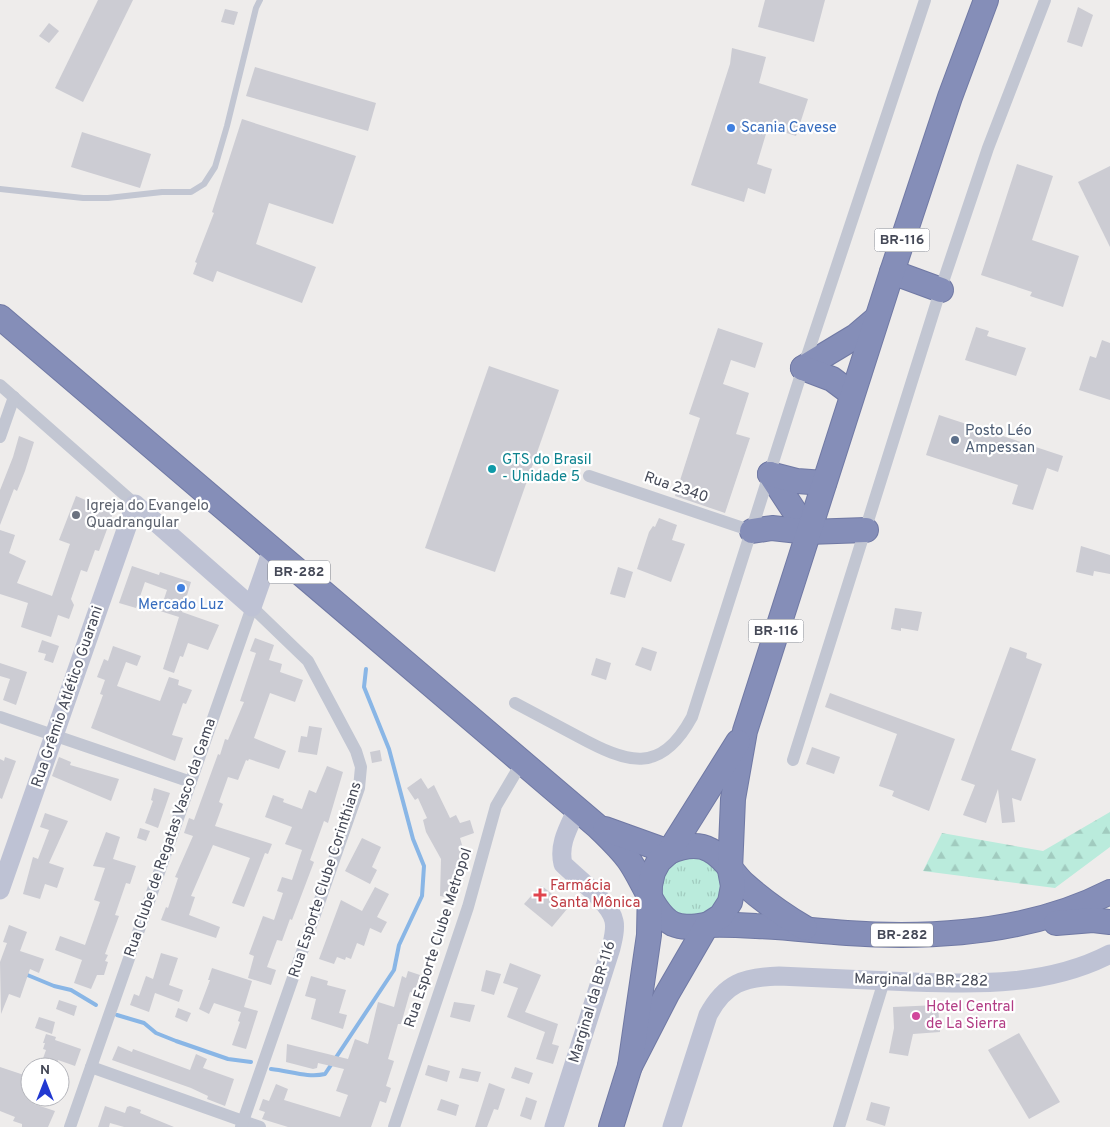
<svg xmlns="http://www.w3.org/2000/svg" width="1110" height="1127" font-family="Overpass,sans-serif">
<defs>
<pattern id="grass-tufts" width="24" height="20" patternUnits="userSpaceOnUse" patternTransform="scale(1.25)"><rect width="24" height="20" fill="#baebdc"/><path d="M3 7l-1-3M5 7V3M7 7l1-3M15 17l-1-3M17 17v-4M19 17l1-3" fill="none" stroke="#a1cbbf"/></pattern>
<pattern id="forest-firs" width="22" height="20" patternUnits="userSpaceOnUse" patternTransform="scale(1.25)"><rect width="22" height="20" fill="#baebdc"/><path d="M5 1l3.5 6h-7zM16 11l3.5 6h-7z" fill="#a1cbbf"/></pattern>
</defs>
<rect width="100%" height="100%" fill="#eeeceb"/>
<polygon fill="url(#grass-tufts)" points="692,854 719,868 722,897 707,914 685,917 671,910 663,897 661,882 671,862"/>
<polygon fill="url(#forest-firs)" points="1110,812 1110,847 1055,888 923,871 942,833 1043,851"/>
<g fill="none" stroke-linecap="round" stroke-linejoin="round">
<g stroke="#89b6e6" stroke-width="4">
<polyline points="25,974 54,986 71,990 96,1005"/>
<polyline points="117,1015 144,1023 156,1033 176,1041 228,1059 251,1062"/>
<path d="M271,1069C290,1071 308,1078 325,1074L394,970L399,945L422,896L424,866L413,839L389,749L364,687L366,669"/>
</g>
</g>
<g fill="#ccccd3">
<polygon points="98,0 133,0 83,102 55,88"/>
<polygon points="765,0 825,0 814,42 758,27"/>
<polygon points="1078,7 1093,15 1082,47 1067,42"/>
<polygon points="225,9 238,12 234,25 221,22"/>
<polygon points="49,23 59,31 49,43 39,36"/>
<polygon points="732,48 766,57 759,83 808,99 796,136 768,127 757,164 772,169 765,194 748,188 744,202 691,185 730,64"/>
<polygon points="255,67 376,103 368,131 246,96"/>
<polygon points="242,119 356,156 333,224 269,203 256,244 316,267 302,303 217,271 213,282 193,274 197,263 195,262 214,213 212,212"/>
<polygon points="82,132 151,154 140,188 71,167"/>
<polygon points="1017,164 1053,176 1032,240 1079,256 1063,307 1030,296 1032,292 981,275"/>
<polygon points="1110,166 1110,247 1078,182"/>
<polygon points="976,327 989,331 987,336 1026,348 1016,376 965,360"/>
<polygon points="718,328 763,343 755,368 731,360 723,384 749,393 736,434 750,438 725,513 675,496 700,418 689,414"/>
<polygon points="1102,340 1110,343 1110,400 1079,390 1090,356 1096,358"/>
<polygon points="489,366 559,390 495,572 425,548"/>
<polygon points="939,415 1063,456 1058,472 1047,468 1033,510 1012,504 1018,485 926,455"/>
<polygon points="19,436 34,442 25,471 17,491 14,489 0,525 0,490 13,457"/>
<polygon points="76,496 88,501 87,504 113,513 99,551 95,550 87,572 81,570 71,599 74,605 69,619 58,615 51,637 21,627 28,603 0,594 0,530 15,535 9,553 26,561 17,583 52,596 70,544 59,540"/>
<polygon points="659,518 677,525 672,540 685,544 671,582 637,569 649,532 653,526 655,527"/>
<polygon points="1081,546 1110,555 1110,574 1094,571 1093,576 1076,572"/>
<polygon points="132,566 159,575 160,572 191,582 182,612 219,625 208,650 188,643 183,657 180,656 174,673 163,669 179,617 160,611 167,590 145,582 136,608 119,603"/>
<polygon points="618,567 633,572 625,598 610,594"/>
<polygon points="895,608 922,612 918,631 901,628 901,631 891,629"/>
<polygon points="255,638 274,645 269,660 282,664 280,672 303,680 295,702 270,693 254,738 286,751 279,769 249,759 248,761 246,760 238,780 228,777 219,802 223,804 215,826 272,844 268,854 265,853 244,907 232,903 250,858 213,845 191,896 195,897 189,915 220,927 216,938 161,920 166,907 168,908 178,878 175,877 193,836 184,833 189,818 194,820 218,754 220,755 225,739 228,740 244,702 240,701 256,653 250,651"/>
<polygon points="42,640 59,646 53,663 44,660 46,654 38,652"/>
<polygon points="113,646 141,656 137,666 126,662 117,686 160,701 169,677 179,680 178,685 192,690 186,704 183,703 172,735 183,738 175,761 91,728 103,695 100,694 105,680 97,677 104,659 108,661"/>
<polygon points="642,647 657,652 651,671 635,665"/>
<polygon points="1010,647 1027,653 1026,658 1042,664 1011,750 1036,759 1021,801 1012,798 1015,822 1002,823 998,789 986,823 963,815 975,785 961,780"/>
<polygon points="596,658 611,663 606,680 591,675"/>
<polygon points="0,663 27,672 16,705 3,700 10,679 0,676"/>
<polygon points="830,693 955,739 929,811 892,796 894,791 879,786 897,734 825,707"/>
<polygon points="309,726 322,728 317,755 298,752 301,736 307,737"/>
<polygon points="812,747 840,757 834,774 806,764"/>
<polygon points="380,750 382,761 372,763 370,752"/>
<polygon points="5,757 16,761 2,799 0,798 0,759 4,761"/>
<polygon points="59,757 71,762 70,765 119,779 111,801 52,776"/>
<polygon points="327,766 343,772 328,823 324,821 310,860 314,862 292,920 290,919 282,941 277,940 267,967 276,970 271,985 248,978 254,956 249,954 263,916 274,920 283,893 277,891 282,877 292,880 302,850 285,844 292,827 265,817 273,795 284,799 283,802 302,809 309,790 316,793"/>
<polygon points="421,778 428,789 434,785 450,818 456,815 460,823 470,820 474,833 460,838 464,852 465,870 457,870 454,899 440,896 441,859 426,832 423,820 427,818 418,798 415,800 407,788"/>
<polygon points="154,788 170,793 158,828 145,823 153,801 151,800"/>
<polygon points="45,813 68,821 49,863 64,868 57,888 45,884 40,899 23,894 33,857 38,859 49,830 40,827"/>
<polygon points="140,828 150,831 146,841 137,838"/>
<polygon points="106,832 120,837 113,859 136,866 130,884 126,883 115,915 119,916 105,954 108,955 105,961 108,962 104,975 97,975 91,989 74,983 82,960 55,950 60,936 85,945 100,902 94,900 105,868 93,866"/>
<polygon points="362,838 381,847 372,867 377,870 370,884 345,871"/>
<polygon points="540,886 542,886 567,906 567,909 552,927 524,904"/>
<polygon points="375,887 389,894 377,917 387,922 381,933 370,928 364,946 357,943 351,959 346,957 345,960 337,957 334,964 319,959 341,900 362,911"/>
<polygon points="9,925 27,932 20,951 44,959 39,973 30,969 20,998 9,994 1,1014 0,962 7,943 3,942"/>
<polygon points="161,953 178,958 169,985 183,990 179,1002 155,993 149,1012 130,1005 134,994 139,996 146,976 153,979"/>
<polygon points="510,963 541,975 525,1012 558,1024 552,1044 559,1046 553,1064 536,1059 545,1032 507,1017 518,988 503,983"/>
<polygon points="212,968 252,981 244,1007 258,1011 246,1049 232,1045 240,1022 238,1021 241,1012 214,1003 209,1014 199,1009 210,980 208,980"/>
<polygon points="486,970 501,974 494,995 481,991"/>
<polygon points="408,971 420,975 414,993 410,992 401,1024 398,1024 388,1059 394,1061 386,1086 391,1088 386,1103 380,1101 371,1127 288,1127 262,1119 265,1112 259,1110 263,1099 269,1101 276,1084 288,1089 284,1100 340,1117 348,1095 336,1091 344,1069 318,1063 317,1068 313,1069 286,1062 287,1044 348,1059 355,1039 368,1044 378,1002 394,1007 402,976 406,978"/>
<polygon points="311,976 328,981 327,985 346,990 339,1013 347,1015 343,1029 311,1019 316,999 305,996"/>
<polygon points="59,1000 77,1006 74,1016 56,1009"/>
<polygon points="454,1002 475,1005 470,1022 450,1017"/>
<polygon points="938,1005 940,1032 913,1034 908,1056 889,1053 894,1028 893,1007"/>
<polygon points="178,1008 191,1013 187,1022 175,1017"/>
<polygon points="39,1017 55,1022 52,1034 35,1028"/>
<polygon points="1019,1033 1060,1102 1029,1119 988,1050"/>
<polygon points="46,1034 56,1037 55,1040 81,1049 75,1066 58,1060 56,1067 40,1067 46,1050 43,1049 45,1043 43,1043"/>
<polygon points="118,1046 132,1052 133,1049 190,1070 196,1054 207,1059 203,1068 234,1079 225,1106 207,1099 208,1096 191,1088 112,1060"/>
<polygon points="428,1065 450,1071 447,1082 425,1075"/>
<polygon points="0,1067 30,1077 30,1097 37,1097 34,1104 55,1111 48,1127 22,1127 22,1124 13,1121 15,1117 0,1111"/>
<polygon points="515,1067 533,1073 529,1084 511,1078"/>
<polygon points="462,1068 481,1072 478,1082 459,1078"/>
<polygon points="489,1083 505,1089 498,1110 494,1109 487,1127 475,1127"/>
<polygon points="526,1097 537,1101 531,1120 520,1116"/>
<polygon points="441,1099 459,1105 456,1116 437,1110"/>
<polygon points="871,1102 890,1107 885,1126 866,1120"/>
<polygon points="105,1106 125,1113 127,1107 130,1106 141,1110 140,1113 174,1127 124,1127 110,1123 109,1127 98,1127"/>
</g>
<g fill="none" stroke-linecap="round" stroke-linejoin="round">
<defs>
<g id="highway">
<polyline points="892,272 941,290"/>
<path d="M0,317L597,826C608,837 619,847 628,859C642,877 653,914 673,924C685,929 695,926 707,925C723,924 740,925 756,926C786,927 817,931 847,933C935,939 1030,933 1110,892"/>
<polyline points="803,368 856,336 876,319"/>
<polyline points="803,368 832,379 852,394"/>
<polyline points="770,474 808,532"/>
<polyline points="770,474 797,481 824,483"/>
<polyline points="752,531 772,528 808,532 866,530"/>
<polyline points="605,829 669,852"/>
<path d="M669,852C683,846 697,843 710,850C724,857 732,872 743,883C762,900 783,915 805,928"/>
<polyline points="1056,923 1093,920 1110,922"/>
<polyline points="630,1066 667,994 707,925 721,916 730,902 733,886 730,870 733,799 745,731 892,272 950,97 986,0"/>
<polyline points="611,1127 630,1066 649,935 650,885 653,872 659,861 669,852 738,742"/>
</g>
</defs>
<use href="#highway" stroke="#7079a4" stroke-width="26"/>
<polyline stroke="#c2c6d2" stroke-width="6" points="0,189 83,198 108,198 162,192 191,192 204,184 215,167 227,126 256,8 260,0"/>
<g stroke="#c2c6d2" stroke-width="12">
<polyline points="0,385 135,504"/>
<polyline points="0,437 14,397"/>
<polyline points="589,476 752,531"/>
<path d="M515,703C536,714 556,725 577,736C627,763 660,776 692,717L803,368L925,0"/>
<polyline points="0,717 191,782"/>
<polyline points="793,760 943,282 988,148 1045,0"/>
<polyline points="91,1067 260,1127"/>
<polyline points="70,1127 252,607 308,661 356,751 361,767 359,788 241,1127"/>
<polyline points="394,1127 468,907 496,806 522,762"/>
<polyline points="839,1127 884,981"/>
</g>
<g stroke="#bec2d4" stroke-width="19">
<polyline points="0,890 135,504 252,607 272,550"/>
<path d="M554,1127L611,948C613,939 616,930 614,921C611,903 576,877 563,864C558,844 569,827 577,809"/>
<path d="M672,1127L708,1015C725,983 744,977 779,976C823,978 868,980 912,982C980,984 1048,986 1110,954"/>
</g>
<use href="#highway" stroke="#858eb8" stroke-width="24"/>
</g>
<g fill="#3f7fe0" stroke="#fff" stroke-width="2">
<circle cx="731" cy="128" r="5"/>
<circle cx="181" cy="588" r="5"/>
</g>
<circle fill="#5c6f8a" stroke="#fff" stroke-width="2" cx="955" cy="440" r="5"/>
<circle fill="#0f9aa8" stroke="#fff" stroke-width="2" cx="492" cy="469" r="5"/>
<circle fill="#6b7280" stroke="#fff" stroke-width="2" cx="76" cy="515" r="5"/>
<path fill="#e0444e" stroke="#fff" stroke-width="2" d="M537.5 887.5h5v5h5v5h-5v5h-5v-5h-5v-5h5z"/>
<circle fill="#d1479c" stroke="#fff" stroke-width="2" cx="916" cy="1016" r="5"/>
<g text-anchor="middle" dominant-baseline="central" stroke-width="4.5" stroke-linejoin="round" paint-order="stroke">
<g fill="#fff" stroke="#7d8089" stroke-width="1">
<rect x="874.5" y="228.5" width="55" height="23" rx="4"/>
<rect x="268" y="560.5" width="62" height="23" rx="4"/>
<rect x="748.5" y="619.5" width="55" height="23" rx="4"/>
<rect x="871" y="923.5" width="62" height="23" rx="4"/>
</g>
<g font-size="14" font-weight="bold" fill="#454957">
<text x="902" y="240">BR-116</text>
<text x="299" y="572">BR-282</text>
<text x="776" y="631">BR-116</text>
<text x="902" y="935">BR-282</text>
</g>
<g font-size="15" fill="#366cbe" stroke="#fff" text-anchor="start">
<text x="741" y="128">Scania Cavese</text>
<text x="181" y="605" text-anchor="middle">Mercado Luz</text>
</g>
<g font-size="15" fill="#4e5e75" stroke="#fff" text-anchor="start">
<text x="965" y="431">Posto Léo<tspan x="965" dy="17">Ampessan</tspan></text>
</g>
<g font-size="15" fill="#0d838f" stroke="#fff" text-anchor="start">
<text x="502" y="460">GTS do Brasil<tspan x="502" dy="17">- Unidade 5</tspan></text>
</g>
<g font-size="15" fill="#454957" stroke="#fff">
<text transform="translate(676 488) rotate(19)">Rua 2340</text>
<text transform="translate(68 697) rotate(-71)">Rua Grêmio Atlético Guarani</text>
<text transform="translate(171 838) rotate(-71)">Rua Clube de Regatas Vasco da Gama</text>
<text transform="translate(326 880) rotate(-72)">Rua Esporte Clube Corinthians</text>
<text transform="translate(439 938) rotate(-72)">Rua Esporte Clube Metropol</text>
<text transform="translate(921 981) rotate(1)">Marginal da BR-282</text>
<text transform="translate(593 1002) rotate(-73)">Marginal da BR-116</text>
</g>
<g font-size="15" fill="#5b616d" stroke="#fff" text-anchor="start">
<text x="86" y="506">Igreja do Evangelo<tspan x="86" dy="17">Quadrangular</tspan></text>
</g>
<g font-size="15" fill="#be3a42" stroke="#fff" text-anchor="start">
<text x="550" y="886">Farmácia<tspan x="550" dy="17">Santa Mônica</tspan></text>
</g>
<g font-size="15" fill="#b23c85" stroke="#fff" text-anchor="start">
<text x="926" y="1007">Hotel Central<tspan x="926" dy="17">de La Sierra</tspan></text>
</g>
</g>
<g transform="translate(45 1082)"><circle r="24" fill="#ffffff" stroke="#b5b6bc"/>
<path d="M0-4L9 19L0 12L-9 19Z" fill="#2239d1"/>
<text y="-8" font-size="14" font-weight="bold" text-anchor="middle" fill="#454957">N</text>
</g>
</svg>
